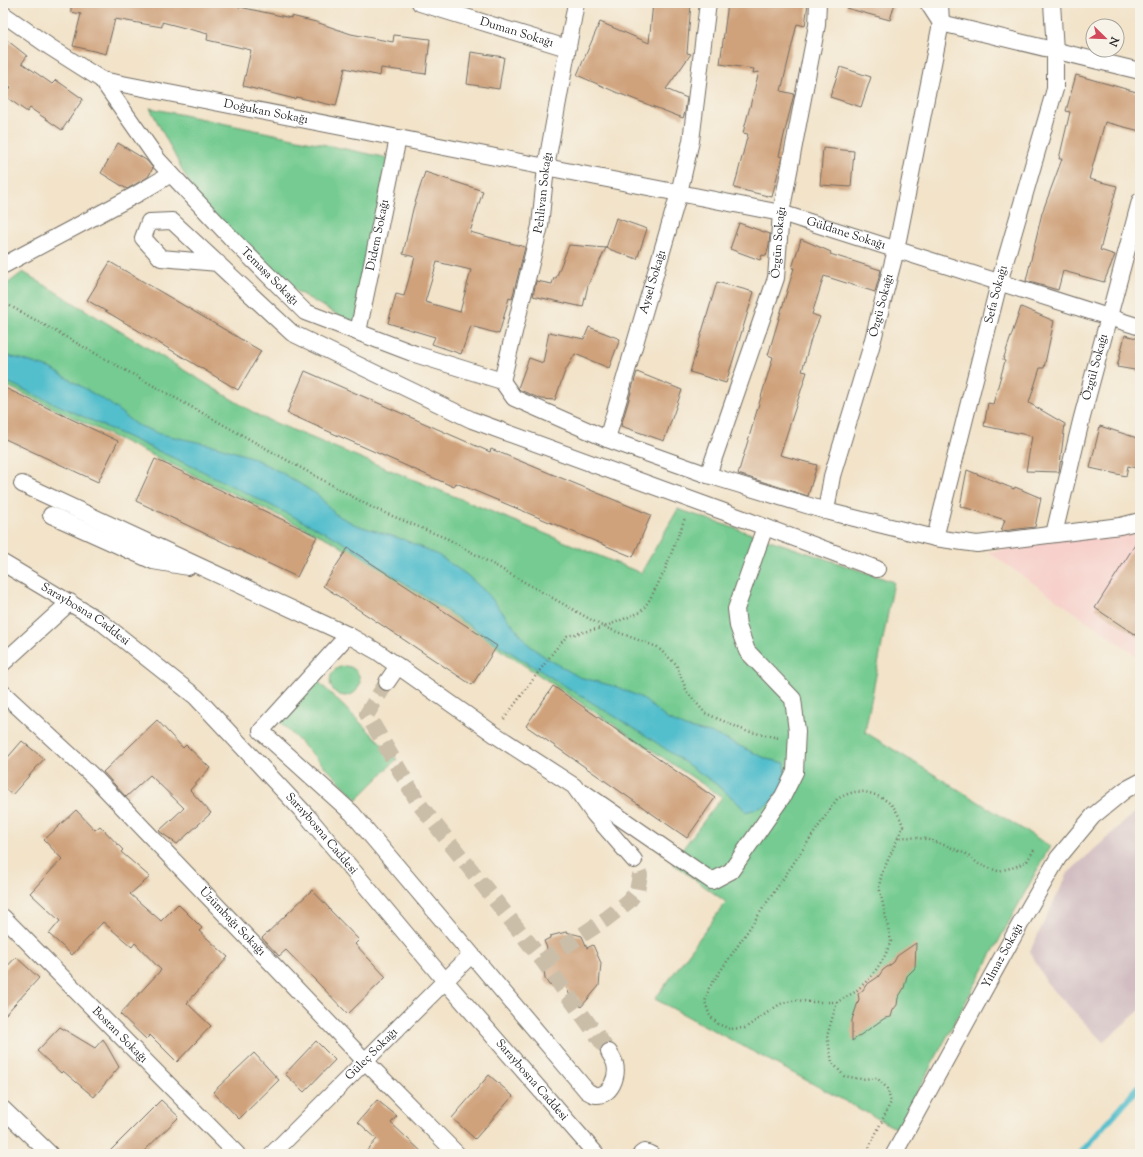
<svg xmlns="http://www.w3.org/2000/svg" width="1143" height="1157" font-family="'Sorts Mill Goudy',serif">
<rect width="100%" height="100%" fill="#f7f3e8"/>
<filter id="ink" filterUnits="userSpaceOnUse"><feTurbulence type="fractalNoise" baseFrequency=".025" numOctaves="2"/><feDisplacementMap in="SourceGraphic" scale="8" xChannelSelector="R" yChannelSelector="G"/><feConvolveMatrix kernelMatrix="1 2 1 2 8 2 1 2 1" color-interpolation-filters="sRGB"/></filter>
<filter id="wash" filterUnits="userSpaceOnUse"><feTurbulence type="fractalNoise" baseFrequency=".012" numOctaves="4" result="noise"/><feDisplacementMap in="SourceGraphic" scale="16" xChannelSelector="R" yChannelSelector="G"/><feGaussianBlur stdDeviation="0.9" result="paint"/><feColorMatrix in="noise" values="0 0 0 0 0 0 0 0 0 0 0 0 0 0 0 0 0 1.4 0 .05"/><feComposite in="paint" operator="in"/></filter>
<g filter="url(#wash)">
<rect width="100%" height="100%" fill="#f2e3c9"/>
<polygon fill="#f7d0cb" points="1140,524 1140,658 988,552"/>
<polygon fill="#d2bec2" points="1140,808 1140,1010 1103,1042 1046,982 1030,951 1068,873"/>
<g fill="#74cb91" stroke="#507b5e">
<polygon points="150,108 393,159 355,325 298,292 199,202"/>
<polygon points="23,272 261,417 641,573 678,509 894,582 865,732 1050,846 897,1129 655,999 726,902 672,863 722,797 533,671 332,541 3,384 3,287"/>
<circle cx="345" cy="681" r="15"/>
<polygon points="318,681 397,759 357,799 279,721"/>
</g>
<path fill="#52becc" stroke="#3e747c" d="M3,355L21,359L52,369L109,403L135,424L160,434L216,446L251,457L284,474L318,495L335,514L356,525L405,540L438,555L467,575L488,594L528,644L542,655L579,677L617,687L642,698L667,719L685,727L714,734L767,759L785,763C786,797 778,803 746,812L737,802L716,784L648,737L513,654L336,538L202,471L3,380Z"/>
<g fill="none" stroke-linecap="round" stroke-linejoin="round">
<polyline stroke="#52becc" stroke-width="6" points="1080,1154 1140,1085"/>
</g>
<g id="blocks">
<g fill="#cfa27b" fill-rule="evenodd">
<polygon points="71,3 221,3 291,18 291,16 316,22 351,34 393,42 394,35 430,39 426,74 381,68 380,76 345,68 336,106 296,97 295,99 243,86 251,50 207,40 208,34 162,22 162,27 115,19 106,54 73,46 81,14 71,12"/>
<polygon points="653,3 691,3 687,53 691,54 666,89 687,98 685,112 683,118 618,93 577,75 600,22 649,43"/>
<polygon points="728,3 808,3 805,26 797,24 781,91 794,94 779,156 782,157 772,197 734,188 748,134 743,133 759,72 753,73 754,69 720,64"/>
<polygon points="847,3 895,3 890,20 846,8"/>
<polygon points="3,37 27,56 22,63 52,84 56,80 83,99 62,130 30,108 27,112 5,96 11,87 3,81"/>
<polygon points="471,52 504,57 499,89 467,84"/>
<polygon points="840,67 871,77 861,107 830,97"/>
<polygon points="1076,75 1140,93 1140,131 1105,122 1089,179 1117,186 1100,250 1115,255 1104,282 1063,271 1058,290 1026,281 1042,213 1062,159 1059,159 1070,112 1066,111"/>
<polygon points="118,143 146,160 153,168 148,177 127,189 101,173"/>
<polygon points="823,148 854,151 851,187 820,185"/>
<path d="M425,172L483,191L470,232L525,247L512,299L509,298L499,334L471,326L461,354L432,344L435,337L388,323L396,294L404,296L415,257L403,254L413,209ZM437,262L471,270L460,312L425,302Z"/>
<polygon points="616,218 647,229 637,259 606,248"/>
<polygon points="739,223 770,234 769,246 766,256 762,255 760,260 730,249"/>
<polygon points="801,239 831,252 830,254 881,270 875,292 824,276 812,314 820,317 811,339 802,371 807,372 780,455 817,465 808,496 738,474 773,357 768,355 794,268 792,268"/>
<polygon points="569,245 606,248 588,285 583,307 533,296 536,281 552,284 554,278 556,278"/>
<polygon points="110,262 261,351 238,390 87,300"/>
<polygon points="717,282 754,292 726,383 690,372"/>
<polygon points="1021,307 1054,321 1044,368 1040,368 1029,403 1065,424 1059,472 1026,471 1032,436 984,426 988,403 993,404 1005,361 1003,360"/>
<polygon points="589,327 620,339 609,368 575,354 565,371 555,400 541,399 520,390 518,388 529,358 543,363 549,332 584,339"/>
<polygon points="1125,335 1140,339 1140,371 1117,367"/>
<polygon points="305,371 490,452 491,449 651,515 633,557 456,483 454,487 287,413"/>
<polygon points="637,372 682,390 664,441 621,426"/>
<polygon points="3,387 118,441 98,482 3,438"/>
<polygon points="1100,426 1140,439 1140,469 1128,466 1126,476 1090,468"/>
<polygon points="155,459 317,536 297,577 136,501"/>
<polygon points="967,470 1014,489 1015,487 1041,498 1035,527 1001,531 1005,520 960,506"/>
<polygon points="1140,537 1140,638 1095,608"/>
<polygon points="348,548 497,646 472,685 323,586"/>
<polygon points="553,686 715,798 687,838 526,726"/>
<polygon points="157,720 183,748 186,745 210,768 190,790 211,813 177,844 159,831 184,808 150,775 126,797 103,772"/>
<polygon points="22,741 44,759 12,795 3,787 3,763"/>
<polygon points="76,810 95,830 100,826 123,850 121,852 150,877 130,894 161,921 178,904 202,928 199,931 228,957 187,1003 211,1026 177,1062 150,1035 146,1039 120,1014 161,970 135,943 132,947 103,922 72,955 49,934 60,921 30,893 62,859 44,840"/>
<polygon points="312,890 329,908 329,909 359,940 355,944 386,977 348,1014 286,950 279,956 262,938"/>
<polygon points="566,932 582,936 587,948 593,945 601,963 599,986 581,1007 577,997 571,999 565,983 555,987 549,985 545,979 544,967 547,948 544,941 550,938 550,936"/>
<polygon points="916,943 915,968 907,976 904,988 898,998 897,1005 893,1010 891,1017 885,1018 879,1022 852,1041 852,1020 859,999 858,994 863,990 866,985 878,977 883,970 894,962 897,956"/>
<polygon points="16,957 39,978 3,1017 3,971"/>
<polygon points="60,1027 95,1048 103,1039 119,1067 94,1097 63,1071 61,1073 37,1051"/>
<polygon points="316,1041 335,1060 304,1092 285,1074"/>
<polygon points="254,1053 279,1080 239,1119 213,1092"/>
<polygon points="489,1075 513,1096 475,1139 452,1118"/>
<polygon points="161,1100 179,1117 141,1154 107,1154"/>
<polygon points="377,1100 397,1116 391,1123 424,1154 364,1154 377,1139 358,1122"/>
</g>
</g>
</g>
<g filter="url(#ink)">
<use href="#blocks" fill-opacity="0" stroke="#716b62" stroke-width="1"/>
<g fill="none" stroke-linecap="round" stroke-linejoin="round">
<g stroke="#cabea9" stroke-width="16" stroke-dasharray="16 8" stroke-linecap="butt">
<polyline points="387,682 367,714 419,804 543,961 609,1052"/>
<polyline points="543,961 606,919 629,901 637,891 640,875 634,860"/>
</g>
<defs>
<g id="street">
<path id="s1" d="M420,3L567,48"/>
<polyline points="928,3 941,23 1140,71"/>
<path id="s2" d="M3,14L50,47L102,80L781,213L1140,327"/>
<path id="s3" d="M102,80L158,160L234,241L305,312L415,354L502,381"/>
<polyline points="218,263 161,258 143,238 149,222 172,221 292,333 472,420 741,518 877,569"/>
<polyline points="3,265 4,265 137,194 171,174"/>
<path id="s4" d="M358,332L398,138"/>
<path id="s5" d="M502,381L514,398L607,439L679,193L691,141L708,3"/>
<path id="s6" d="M502,381L540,226L546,167L576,3"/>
<polyline points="607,439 708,475 826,511 935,538 977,544 1120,526 1140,521"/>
<path id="s7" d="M708,475L776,278L781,213L817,25L818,3"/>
<polyline points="22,484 348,635 378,652 494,734 574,786 594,814 634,860"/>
<path id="s8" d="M826,511L832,476L870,351L896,250L941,23L940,3"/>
<polyline points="51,515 153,561 188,567"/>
<path id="s9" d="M1054,534L1081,421L1140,201"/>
<path id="s10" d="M935,538L999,283L1055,89V51L1052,3"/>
<path id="s11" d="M3,563L100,621L196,697L309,818L446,982L596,1154"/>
<path d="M348,635L261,731L352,813L587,1091C589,1092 593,1095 596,1095C611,1096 618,1076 615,1064C614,1060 611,1056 609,1052"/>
<polyline points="3,663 70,602"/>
<polyline points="387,682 398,666"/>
<path id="s12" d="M3,693L96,779L365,1061L457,1154"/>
<polyline points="583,792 712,881 731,871 783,796 795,772 797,731 793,699 747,651 738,626 736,609 765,527"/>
<path id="s13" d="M3,917L237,1154"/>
<polyline points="3,1109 50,1154"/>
<path id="s14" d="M272,1154L471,955"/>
<polyline points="641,1154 644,1152 651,1154"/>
<path id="s15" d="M894,1154L1029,908L1058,858L1093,816L1125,790L1140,782"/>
</g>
</defs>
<use href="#street" stroke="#716b62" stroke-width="18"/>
<g stroke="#716b62" stroke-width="2.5" stroke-dasharray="1 3" stroke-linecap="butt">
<polyline points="3,302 373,508 448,539 604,627 657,647 676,664 687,692 705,713 746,731 779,738"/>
<polyline points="504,719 554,651 567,636 604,627 641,612 650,599 664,572 685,518"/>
<path d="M898,838L882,873L879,886L891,941L884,958L871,977L855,992L837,1002H811L796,1000L780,1004L745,1028L730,1029L718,1024L710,1016L705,1002L709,988L837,799C843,796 849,793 855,792C868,790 887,798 895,809C898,814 901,820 903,826L898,838L907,837L926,839L947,846L966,854L980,865L998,871L1015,867L1027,861L1034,850"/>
<polyline points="837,1002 827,1036 832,1062 844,1076 861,1079 877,1078 887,1088 891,1102 866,1154"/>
</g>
<use href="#street" stroke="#fff" stroke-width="16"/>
</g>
</g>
<g text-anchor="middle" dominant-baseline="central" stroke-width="3" stroke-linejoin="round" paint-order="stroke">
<g font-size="12" fill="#2b2b2b" stroke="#f7f3e8">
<text stroke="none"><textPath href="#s1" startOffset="101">Duman Sokağı</textPath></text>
<text stroke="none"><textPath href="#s2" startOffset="286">Doğukan Sokağı</textPath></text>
<text stroke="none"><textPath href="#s6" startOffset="193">Pehlivan Sokağı</textPath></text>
<text stroke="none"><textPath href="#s2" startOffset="879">Güldane Sokağı</textPath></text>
<text stroke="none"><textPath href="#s4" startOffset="99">Didem Sokağı</textPath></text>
<text stroke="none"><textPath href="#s7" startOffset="244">Özgün Sokağı</textPath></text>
<text stroke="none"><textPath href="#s3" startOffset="259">Temaşa Sokağı</textPath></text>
<text stroke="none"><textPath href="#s5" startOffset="286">Aysel Sokağı</textPath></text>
<text stroke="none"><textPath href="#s10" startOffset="251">Sefa Sokağı</textPath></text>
<text stroke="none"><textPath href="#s8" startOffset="213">Özgü Sokağı</textPath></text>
<text stroke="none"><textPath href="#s9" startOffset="172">Özgül Sokağı</textPath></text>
<text stroke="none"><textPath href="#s11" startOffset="97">Saraybosna Caddesi</textPath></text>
<text stroke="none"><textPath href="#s11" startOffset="421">Saraybosna Caddesi</textPath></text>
<text stroke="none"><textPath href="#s12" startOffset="324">Üzümbağı Sokağı</textPath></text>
<text stroke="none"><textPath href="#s15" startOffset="226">Yılmaz Sokağı</textPath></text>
<text stroke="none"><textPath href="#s13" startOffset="166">Bostan Sokağı</textPath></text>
<text stroke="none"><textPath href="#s14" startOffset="141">Güleç Sokağı</textPath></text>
<text stroke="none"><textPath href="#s11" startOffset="745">Saraybosna Caddesi</textPath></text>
</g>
</g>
<rect width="1143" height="1157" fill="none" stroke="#f7f3e8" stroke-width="16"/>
<g transform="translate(1105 38) rotate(113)"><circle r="19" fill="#f7f3e8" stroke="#a5a39c"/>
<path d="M0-3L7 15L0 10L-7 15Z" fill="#d1495b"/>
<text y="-6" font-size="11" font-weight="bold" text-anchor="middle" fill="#2b2b2b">N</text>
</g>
</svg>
